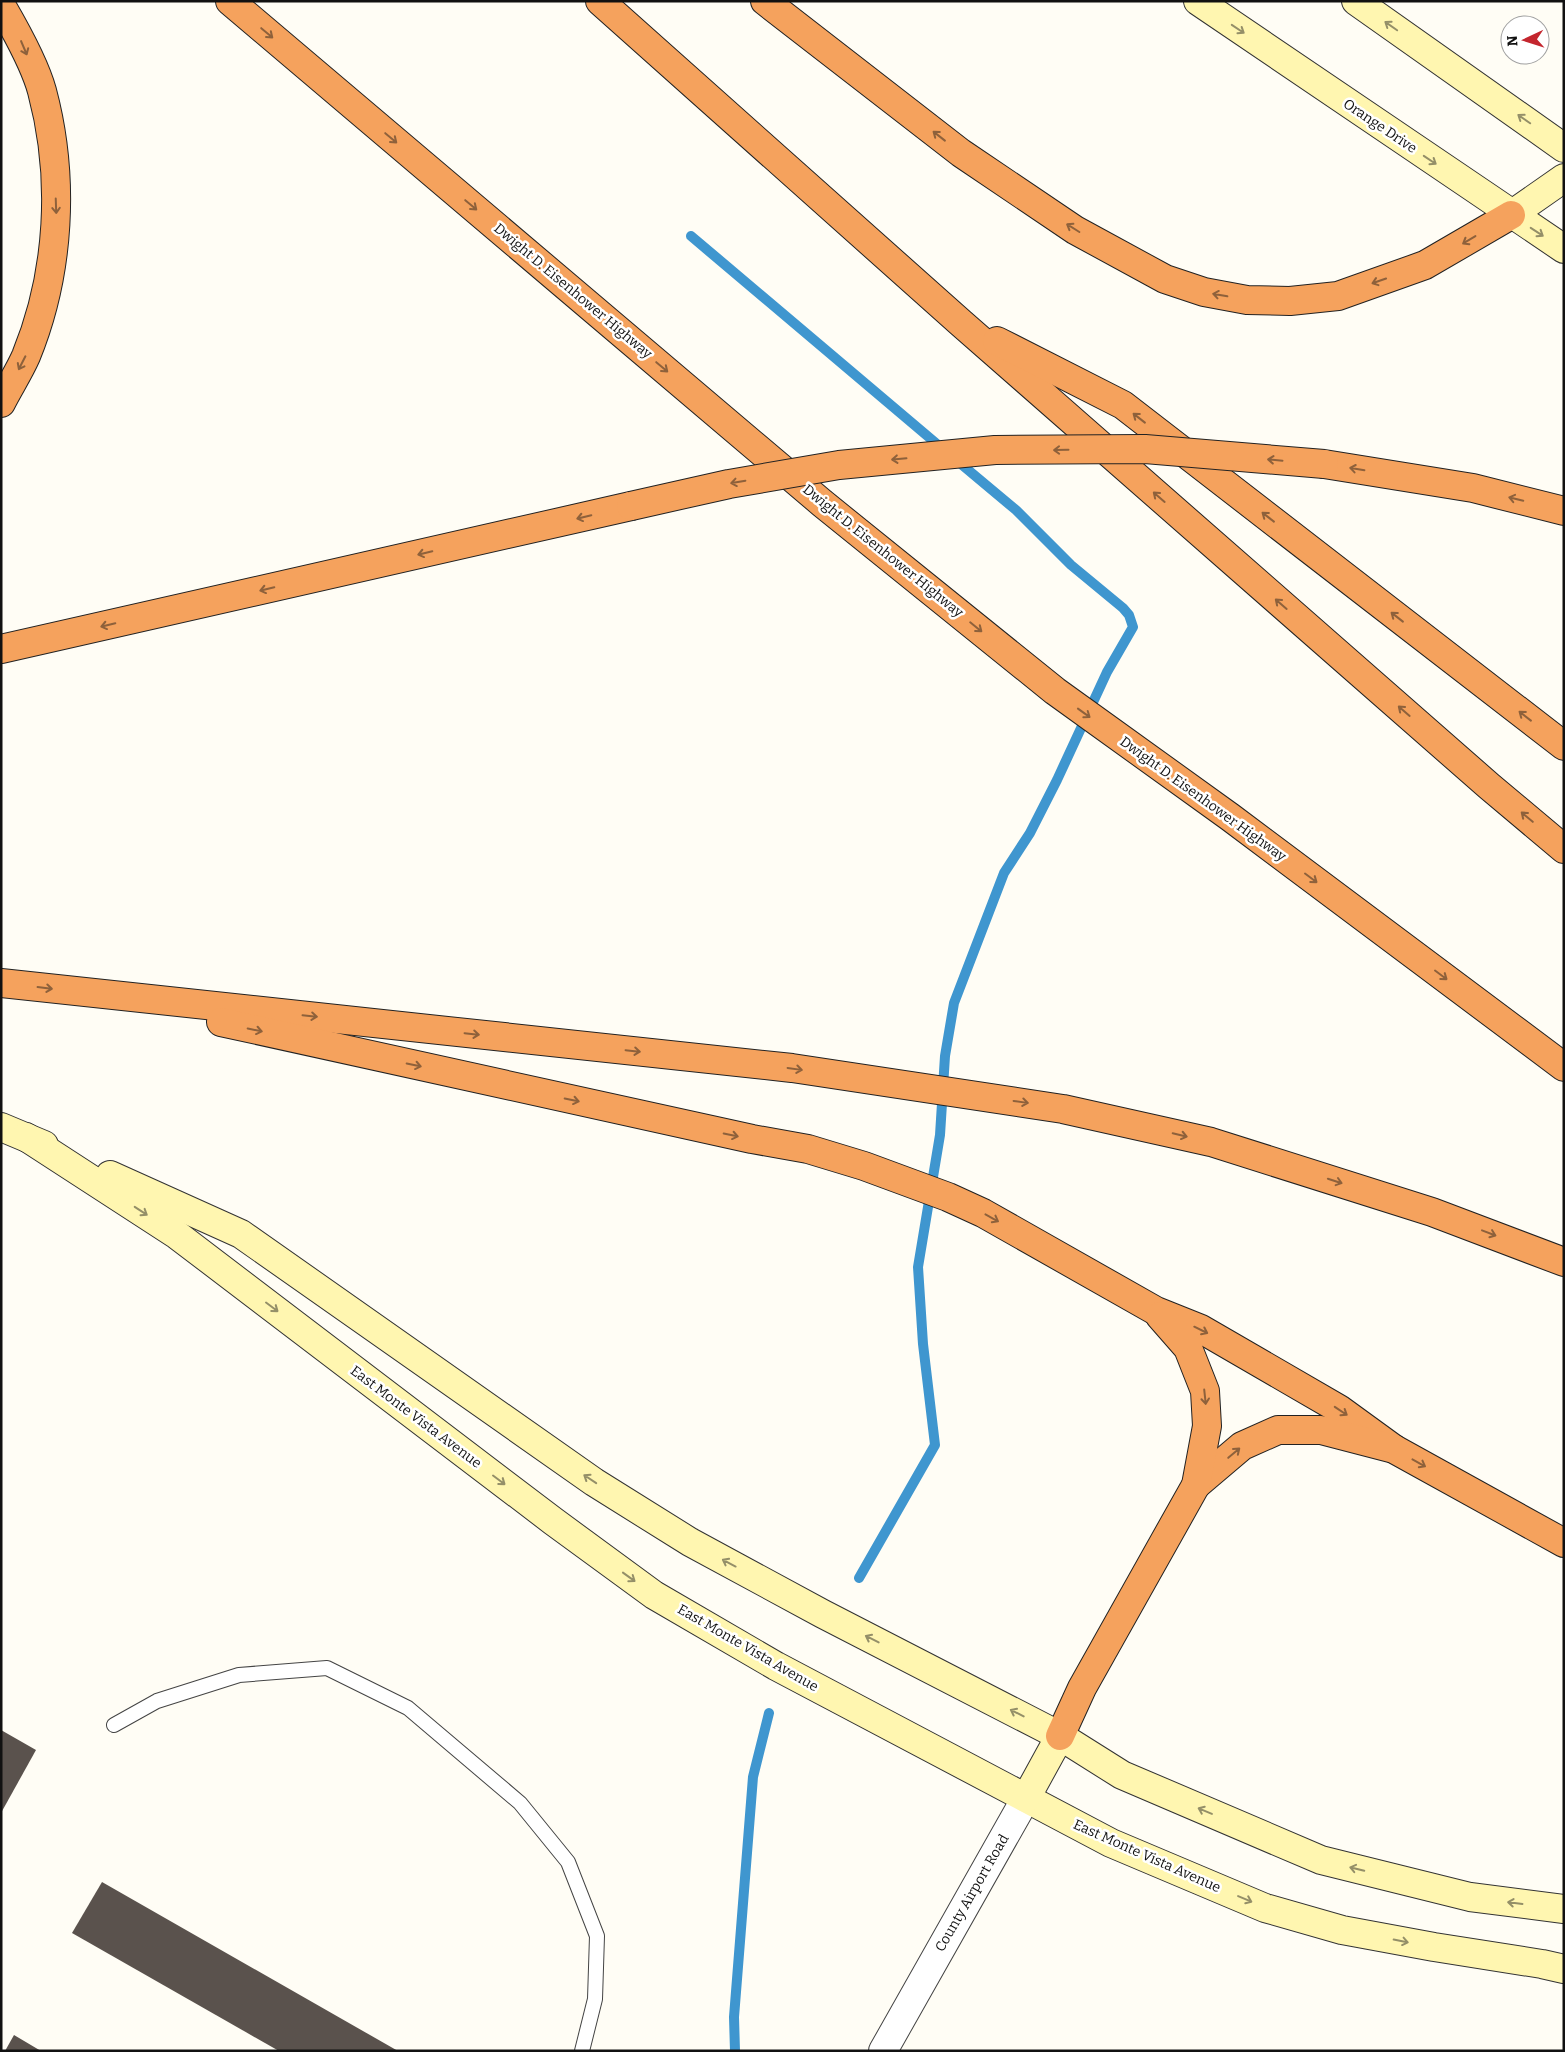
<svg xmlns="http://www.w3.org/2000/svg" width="1565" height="2052" font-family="Bitter,serif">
<rect width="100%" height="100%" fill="#fffdf5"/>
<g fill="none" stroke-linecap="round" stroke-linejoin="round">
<g stroke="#3f96cf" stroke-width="10">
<polyline points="691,236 944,450"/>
<polyline points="859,1578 935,1445 923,1344 918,1267 940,1135 945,1056 954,1003 1004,873 1030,833 1057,780 1107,672 1133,627 1129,615 1123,608 1071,565 1016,510 955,459"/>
<polyline points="735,2051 734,2017 753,1777 769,1713"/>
</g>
</g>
<g fill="#5a524d">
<polygon points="1,1730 36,1750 1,1813"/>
<polygon points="102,1882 398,2051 279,2051 72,1933"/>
<polygon points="14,2035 41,2051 5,2051"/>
</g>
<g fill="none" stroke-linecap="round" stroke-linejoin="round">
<defs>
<polyline id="lane" points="114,1725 157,1701 239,1675 327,1668 408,1708 520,1803 568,1862 597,1936 595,1999 582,2051"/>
<polyline id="street" points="883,2051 1026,1798"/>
<g id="secondary">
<polyline points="1198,1 1564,249"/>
<polyline points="1356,1 1564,148"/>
<polyline points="1511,215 1564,178"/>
<polyline points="1,1127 44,1145"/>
<polyline points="26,1137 177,1235 553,1521 654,1595 776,1666 1111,1843 1265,1908 1342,1930 1434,1947 1542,1964 1564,1969"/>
<polyline points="110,1175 241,1234 594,1482 690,1542 823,1614 1060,1736 1122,1775 1321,1860 1470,1897 1564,1909"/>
<polyline points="1026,1798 1060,1736"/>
</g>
<g id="highway">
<polyline points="230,1 822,503 1055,691 1230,817 1564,1067"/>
<polyline points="600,1 961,323 1489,786 1564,849"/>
<polyline points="765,1 961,153 1075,230 1165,279 1204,292 1247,300 1290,301 1338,296 1425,265 1511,215"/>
<path d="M1,5C15,29 35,65 42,91C65,177 60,273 26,356C19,372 9,387 1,403"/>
<polyline points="997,341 1123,405 1564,746"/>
<polyline points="1324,464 1473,488 1564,511"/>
<polyline points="1,649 631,506"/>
<polyline points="1,983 792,1068 1063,1109 1211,1142 1432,1212 1564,1262"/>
<polyline points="221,1022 752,1139 808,1149 864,1166 948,1197 983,1213 1156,1311 1201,1329 1339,1409 1394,1449"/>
<polyline points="1196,1485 1242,1446 1278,1430 1321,1430 1394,1449 1564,1543"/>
<polyline points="1060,1736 1082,1688 1196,1485 1207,1426 1205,1391 1188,1348 1160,1316"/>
</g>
</defs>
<use href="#lane" stroke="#444" stroke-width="16"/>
<use href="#street" stroke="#444" stroke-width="30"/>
<use href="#secondary" stroke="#333" stroke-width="30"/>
<use href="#highway" stroke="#222" stroke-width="30"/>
<use href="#lane" stroke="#fff" stroke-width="14"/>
<use href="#street" stroke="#fff" stroke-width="28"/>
<use href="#secondary" stroke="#fff6b0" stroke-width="28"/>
<use href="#highway" stroke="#f5a25d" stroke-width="28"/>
<defs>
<polyline id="highway-bridge" points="631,506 729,484 839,465 995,450 1145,449 1324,464"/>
</defs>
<use href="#highway-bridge" stroke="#222" stroke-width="30" stroke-linecap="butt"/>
<use href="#highway-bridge" stroke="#f5a25d" stroke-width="28"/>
</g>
<defs><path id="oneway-shaft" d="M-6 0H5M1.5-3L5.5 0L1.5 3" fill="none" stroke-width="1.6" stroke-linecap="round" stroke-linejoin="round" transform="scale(1.25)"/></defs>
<g stroke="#948f68">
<use href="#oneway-shaft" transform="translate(1391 26) rotate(-145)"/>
<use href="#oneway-shaft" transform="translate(1238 29) rotate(34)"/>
<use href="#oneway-shaft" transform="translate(1524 119) rotate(-145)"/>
<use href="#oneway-shaft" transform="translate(1430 160) rotate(34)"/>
<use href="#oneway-shaft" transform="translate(1537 232) rotate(33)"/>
<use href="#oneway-shaft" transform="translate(141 1211) rotate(33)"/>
<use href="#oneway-shaft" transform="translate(272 1307) rotate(37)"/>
<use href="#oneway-shaft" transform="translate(590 1479) rotate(-146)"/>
<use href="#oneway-shaft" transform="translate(499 1480) rotate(37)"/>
<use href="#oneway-shaft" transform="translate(729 1563) rotate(-152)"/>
<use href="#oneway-shaft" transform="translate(629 1577) rotate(36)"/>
<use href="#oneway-shaft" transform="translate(872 1639) rotate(-153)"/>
<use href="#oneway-shaft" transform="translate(1017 1713) rotate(-153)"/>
<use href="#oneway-shaft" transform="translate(1205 1811) rotate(-157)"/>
<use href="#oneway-shaft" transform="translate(1357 1869) rotate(-166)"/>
<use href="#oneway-shaft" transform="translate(1245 1899) rotate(23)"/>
<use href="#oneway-shaft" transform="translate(1515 1903) rotate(-173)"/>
<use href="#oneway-shaft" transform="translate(1401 1941) rotate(11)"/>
</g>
<g stroke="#8e613b">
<use href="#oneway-shaft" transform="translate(267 33) rotate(40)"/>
<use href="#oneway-shaft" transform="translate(24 48) rotate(67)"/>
<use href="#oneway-shaft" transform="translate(939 136) rotate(-142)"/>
<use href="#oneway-shaft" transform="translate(391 138) rotate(40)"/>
<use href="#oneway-shaft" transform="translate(471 205) rotate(40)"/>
<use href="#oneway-shaft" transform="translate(56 206) rotate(88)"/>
<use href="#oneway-shaft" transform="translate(1073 228) rotate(-148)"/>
<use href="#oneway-shaft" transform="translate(1469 240) rotate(149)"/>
<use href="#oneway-shaft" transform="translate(1379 281) rotate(161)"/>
<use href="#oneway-shaft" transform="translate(1220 295) rotate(-170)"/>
<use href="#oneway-shaft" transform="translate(22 363) rotate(117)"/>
<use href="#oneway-shaft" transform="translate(662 367) rotate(40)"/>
<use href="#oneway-shaft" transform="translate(1139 418) rotate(-142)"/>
<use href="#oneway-shaft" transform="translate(1061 450) rotate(179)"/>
<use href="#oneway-shaft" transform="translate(899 459) rotate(175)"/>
<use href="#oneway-shaft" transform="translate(1275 460) rotate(-175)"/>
<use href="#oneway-shaft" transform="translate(1357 469) rotate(-171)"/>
<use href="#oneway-shaft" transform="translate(738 482) rotate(170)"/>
<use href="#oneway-shaft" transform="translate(1159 497) rotate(-139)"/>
<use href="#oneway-shaft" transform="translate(1516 499) rotate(-166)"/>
<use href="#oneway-shaft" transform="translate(584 517) rotate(167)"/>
<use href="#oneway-shaft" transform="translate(1268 517) rotate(-142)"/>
<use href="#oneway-shaft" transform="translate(425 553) rotate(167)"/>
<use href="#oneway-shaft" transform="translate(267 589) rotate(167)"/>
<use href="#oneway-shaft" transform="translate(1281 604) rotate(-139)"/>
<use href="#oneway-shaft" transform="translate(1397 617) rotate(-142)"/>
<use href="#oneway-shaft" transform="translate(108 625) rotate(167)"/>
<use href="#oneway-shaft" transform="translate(976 627) rotate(39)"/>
<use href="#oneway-shaft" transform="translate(1404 711) rotate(-139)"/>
<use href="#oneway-shaft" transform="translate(1084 713) rotate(36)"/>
<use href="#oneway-shaft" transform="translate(1525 716) rotate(-142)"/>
<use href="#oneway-shaft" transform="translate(1527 817) rotate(-140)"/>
<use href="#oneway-shaft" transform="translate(1311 878) rotate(37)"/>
<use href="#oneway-shaft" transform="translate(1441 975) rotate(37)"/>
<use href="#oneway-shaft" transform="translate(45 988) rotate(7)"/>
<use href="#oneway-shaft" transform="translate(310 1016) rotate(6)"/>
<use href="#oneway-shaft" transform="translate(255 1030) rotate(12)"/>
<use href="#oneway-shaft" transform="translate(472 1034) rotate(6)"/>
<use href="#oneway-shaft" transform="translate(633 1051) rotate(6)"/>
<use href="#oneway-shaft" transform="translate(414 1065) rotate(12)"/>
<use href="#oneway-shaft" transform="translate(795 1069) rotate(8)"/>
<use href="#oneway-shaft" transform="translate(572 1100) rotate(12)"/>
<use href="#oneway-shaft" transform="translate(1021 1102) rotate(8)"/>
<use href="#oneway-shaft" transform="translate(731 1135) rotate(12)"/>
<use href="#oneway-shaft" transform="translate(1180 1135) rotate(13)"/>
<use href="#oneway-shaft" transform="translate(1335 1181) rotate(18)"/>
<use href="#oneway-shaft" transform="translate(992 1218) rotate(29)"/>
<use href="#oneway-shaft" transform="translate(1489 1233) rotate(21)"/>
<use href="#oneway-shaft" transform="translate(1201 1330) rotate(26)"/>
<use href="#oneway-shaft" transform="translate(1205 1397) rotate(84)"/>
<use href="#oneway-shaft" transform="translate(1341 1411) rotate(34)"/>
<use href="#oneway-shaft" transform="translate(1234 1453) rotate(-40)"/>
<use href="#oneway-shaft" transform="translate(1419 1463) rotate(29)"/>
</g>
<g text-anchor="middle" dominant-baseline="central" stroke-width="5" stroke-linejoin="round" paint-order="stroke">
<g font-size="14" fill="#111" stroke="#fff">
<text transform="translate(1380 126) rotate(34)">Orange Drive</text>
<text transform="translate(573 291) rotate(40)">Dwight D. Eisenhower Highway</text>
<text transform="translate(883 551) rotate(39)">Dwight D. Eisenhower Highway</text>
<text transform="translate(1203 799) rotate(36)">Dwight D. Eisenhower Highway</text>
<text transform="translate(416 1417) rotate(37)">East Monte Vista Avenue</text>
<text transform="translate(748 1648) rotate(30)">East Monte Vista Avenue</text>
<text transform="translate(1147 1856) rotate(24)">East Monte Vista Avenue</text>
<text transform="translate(972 1893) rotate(-60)">County Airport Road</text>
</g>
</g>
<rect width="1565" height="2052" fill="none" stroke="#111111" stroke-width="5"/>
<g transform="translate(1525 40) rotate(266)"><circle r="24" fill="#ffffff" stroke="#a0a0a0"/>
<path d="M0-4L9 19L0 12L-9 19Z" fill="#c4262e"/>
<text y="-8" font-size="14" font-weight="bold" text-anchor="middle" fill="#111111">N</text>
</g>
</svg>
